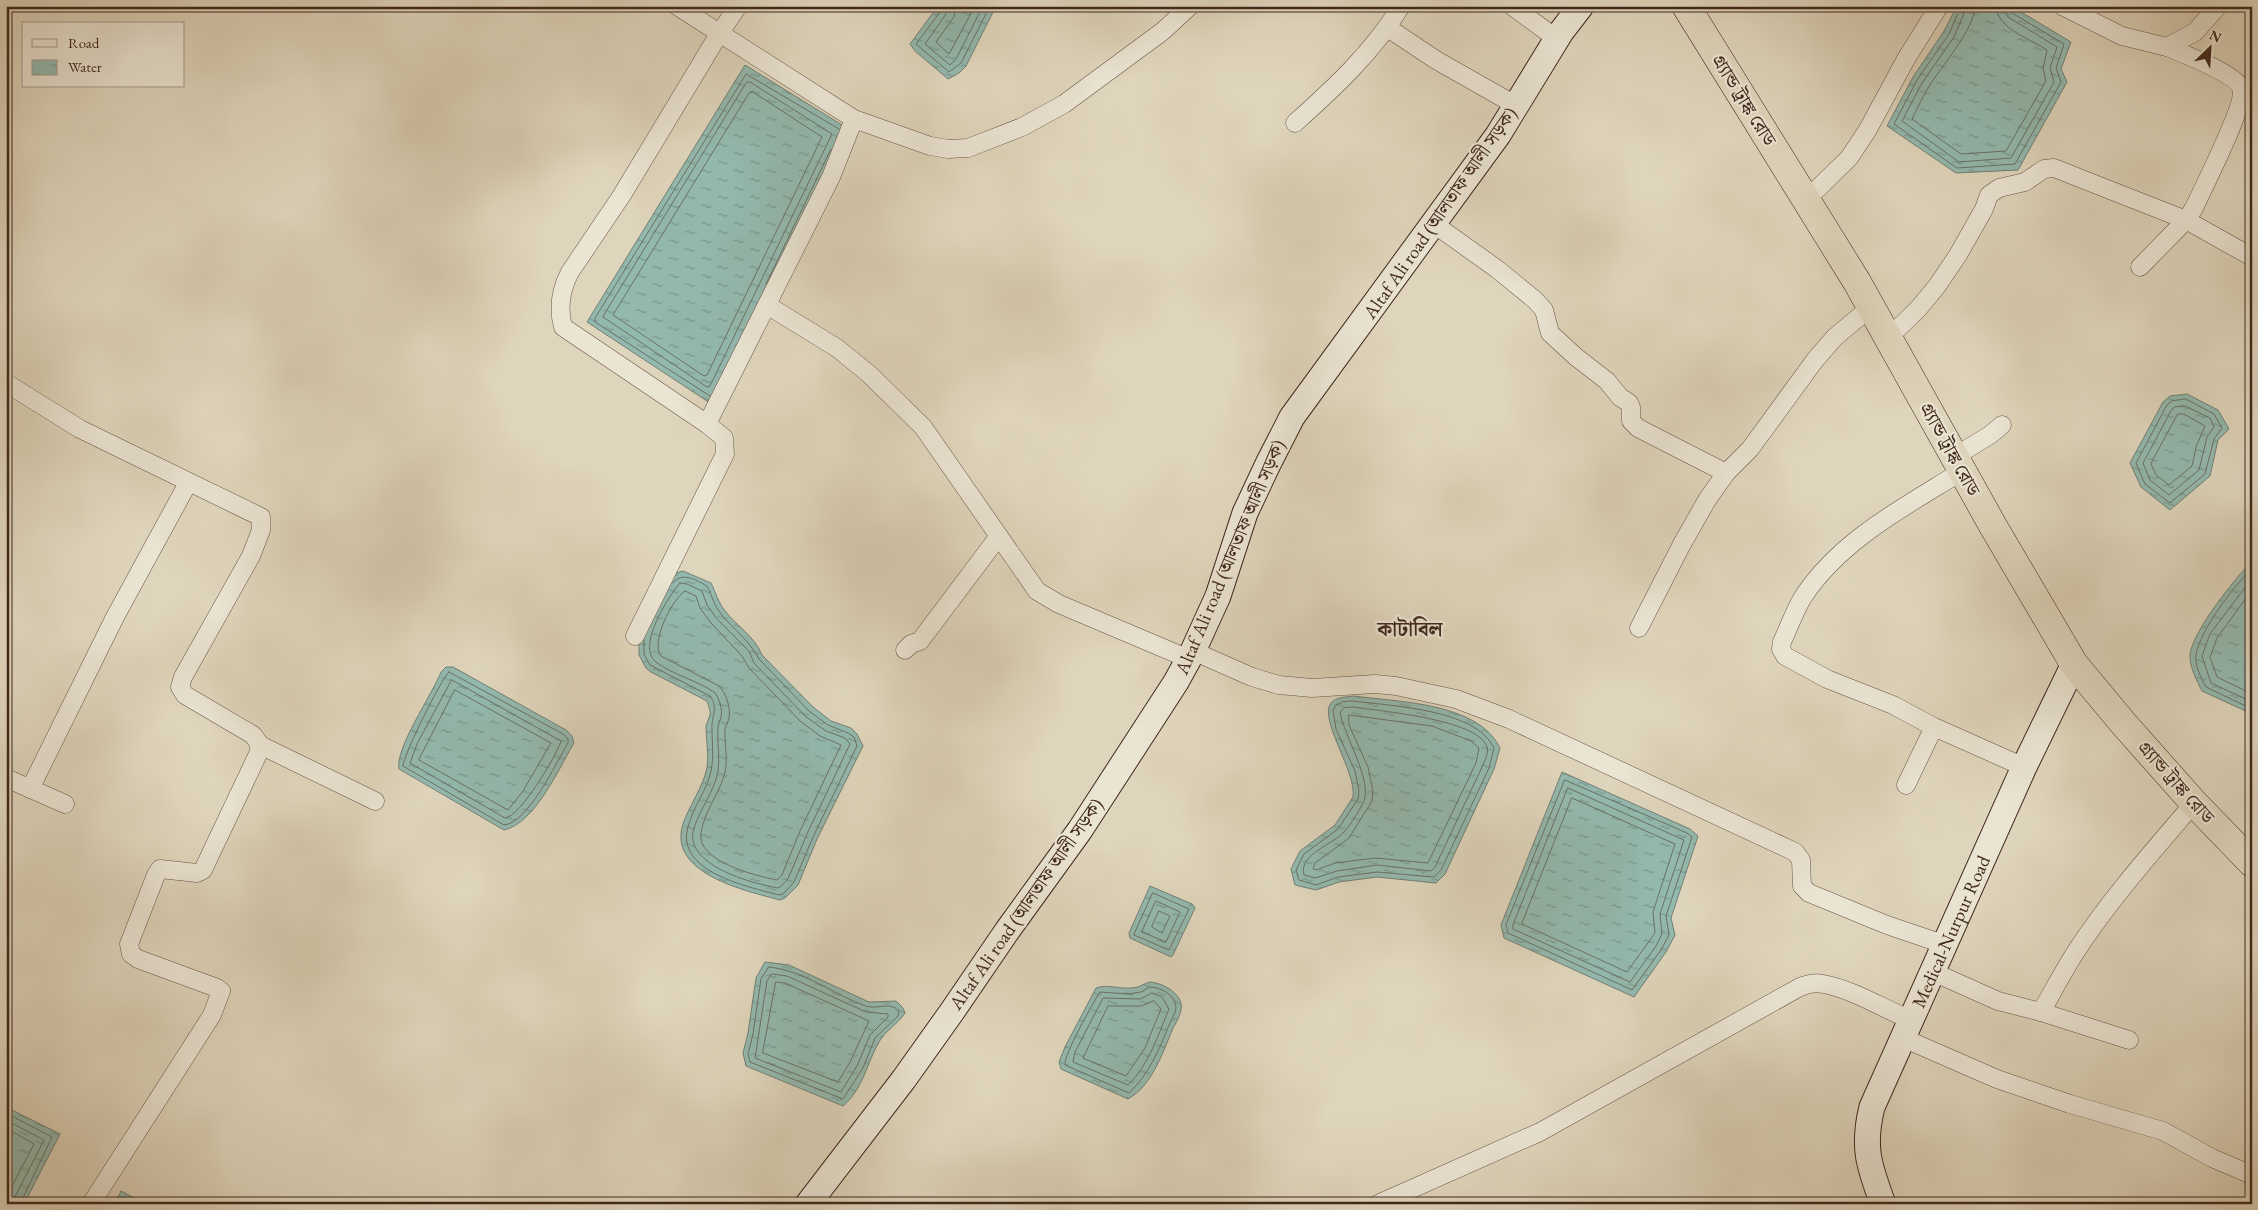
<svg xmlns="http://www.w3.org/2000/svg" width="2258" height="1210" font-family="'EB Garamond','Noto Serif Bengali',serif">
<defs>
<pattern id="water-ripples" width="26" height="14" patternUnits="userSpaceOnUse" patternTransform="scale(1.25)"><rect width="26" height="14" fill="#93b9ae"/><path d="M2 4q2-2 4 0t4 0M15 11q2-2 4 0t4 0" fill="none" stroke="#79968d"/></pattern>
</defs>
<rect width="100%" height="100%" fill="#dfd5bc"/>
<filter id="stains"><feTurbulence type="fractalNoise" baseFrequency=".004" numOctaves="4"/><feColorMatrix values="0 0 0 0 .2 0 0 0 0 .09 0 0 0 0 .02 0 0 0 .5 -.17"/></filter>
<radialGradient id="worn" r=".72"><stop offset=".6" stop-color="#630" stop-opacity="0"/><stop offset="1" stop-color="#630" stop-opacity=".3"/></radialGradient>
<g fill="url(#water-ripples)" stroke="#727f74">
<polygon points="938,6 996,6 966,66 959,73 948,79 915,51 910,44"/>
<polygon points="1957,6 2011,6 2071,42 2061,69 2067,82 2018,170 1956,173 1887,126 1913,77 1944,31"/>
<polygon points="745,65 847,128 713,405 587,322"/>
<polygon points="2187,394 2218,410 2229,429 2218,440 2210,476 2170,510 2141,487 2130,463 2163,402 2170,396"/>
<path d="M2252,561V714L2202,691C2197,681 2189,666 2190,654C2194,629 2234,580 2252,561Z"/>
<path d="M683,571L711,583C716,593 718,602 725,611C737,626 755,637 762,655L813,707L831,721L851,728L857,734L863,746L817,839L798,885L785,898L780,900C747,891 667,874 683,824C689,806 703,787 707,768C709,754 706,740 706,726C707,722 709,719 710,715C711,711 708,705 707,701L651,672L646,668L639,655V641L676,573Z"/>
<path d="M446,667H453L566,730L572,736L574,743C558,770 535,823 504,830L399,769C395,748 432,695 441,672Z"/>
<path d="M1353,696C1397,702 1478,702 1500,748L1494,769L1445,874L1436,883L1377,877L1339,882L1316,890L1295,885L1291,869L1300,851L1335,825L1353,797C1357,773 1318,718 1331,703C1336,697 1346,697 1353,696Z"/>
<polygon points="1562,772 1690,829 1698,836 1671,918 1675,935 1666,952 1634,997 1504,938 1501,925"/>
<polygon points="1150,886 1192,904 1195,908 1173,955 1171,957 1130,938 1129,933"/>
<path d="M765,962L789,965L869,1002L896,1001L903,1008L905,1013C898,1024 885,1031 879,1042C867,1063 863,1089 843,1106L746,1066L743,1053L748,1033L756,978Z"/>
<path d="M1150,982C1163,983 1184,994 1181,1010C1180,1016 1176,1023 1173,1028C1163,1052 1152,1086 1128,1099L1061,1069L1059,1062L1065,1047L1096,988C1107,984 1119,989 1130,988C1139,988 1143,984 1150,982Z"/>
<polygon points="6,1107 60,1134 24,1204 6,1204"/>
<polygon points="121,1191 146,1204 115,1204"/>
</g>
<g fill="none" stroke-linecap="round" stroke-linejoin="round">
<g stroke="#6a7066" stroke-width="1">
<polyline points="942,6 941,11 916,44 949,72 961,63 990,6"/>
<polyline points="948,6 946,14 925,44 950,65 956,59 983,6"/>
<polyline points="956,6 954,17 936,42 949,54 975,6"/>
<polyline points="1961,6 1949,34 1917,80 1894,124 1957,168 2015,164 2061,82 2056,68 2064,44 2012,13 2009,6"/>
<polyline points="1967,6 1954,37 1922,83 1902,121 1959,162 2011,158 2054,82 2050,68 2057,47 2008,17 2003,6"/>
<path d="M1975,6C1974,31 1941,66 1928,88C1922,98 1917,109 1912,119L1961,154L2006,151L2046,81L2043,69L2047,50C2031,39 1997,29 1996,6"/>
<polygon points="747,82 750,82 832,134 710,386 707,387 603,317"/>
<polygon points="753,92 822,137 707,375 704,376 613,315 749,93"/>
<polyline points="766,284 831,149"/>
<polyline points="710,396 595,322 595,318 746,74 839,129"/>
<polygon points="2186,399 2214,414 2222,428 2214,439 2205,474 2170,503 2145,484 2136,463 2167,405 2172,401"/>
<polygon points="2185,406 2210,418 2214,427 2207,437 2199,470 2169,495 2150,480 2143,463 2172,409 2175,407"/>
<polygon points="2178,414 2184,414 2205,426 2196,447 2192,466 2169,485 2156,475 2151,464"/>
<path d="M2252,568C2233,588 2202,627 2196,654C2194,664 2201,678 2206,687L2252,709"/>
<polyline points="2252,578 2210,634 2202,656 2211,683 2252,702"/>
<path d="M680,583L687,584L702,591L707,605L717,619L749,651L754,663L805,716L826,731L845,738L850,744L807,834L788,879L779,888C753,884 682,865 694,828C700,809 715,790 718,771C720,756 717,742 718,728C718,724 720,721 721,717C723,710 719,697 714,692C696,680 673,675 656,662C636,647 668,597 680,583Z"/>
<polyline points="2252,590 2217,638 2210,657 2217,677 2252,694"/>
<path d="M685,591L696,596L700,608L711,623L742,656L749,668L800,721L820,736L841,745L800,831L782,875L777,880C756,876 696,861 701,833C704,813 718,795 724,776C729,761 724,744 725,729C726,726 728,722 729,718C731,708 726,693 719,686L661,656C650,643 672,599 685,591Z"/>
<path d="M644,640V654L650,665L710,696C719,708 711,717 712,729C712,742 714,757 711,771C707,790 693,807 688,827C675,872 749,887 779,895L783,894L794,882L813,837L857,746L854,737L848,733L828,725L809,711L759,659C748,639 735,631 721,614C714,605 712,596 707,586C696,580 682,571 673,583"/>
<path d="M449,672L563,734L568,739V743C556,763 528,823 504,825L403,766C403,756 441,679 449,672Z"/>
<path d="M452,680L561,741C557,755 520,817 505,818L410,763L417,744Z"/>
<polygon points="455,690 551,743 523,791 508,810 419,760"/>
<path d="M1353,701C1391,706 1476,709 1494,748L1489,768L1441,870L1434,877L1377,872L1338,877L1316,885L1299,880L1296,870L1304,854L1338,829L1358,799L1359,791L1355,771L1336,729L1333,711L1335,706L1342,702Z"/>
<path d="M1353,707C1379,711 1478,719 1487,747C1489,752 1485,760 1483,765L1435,867L1431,871L1377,865L1337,871L1315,878L1304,875C1298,854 1334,844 1344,832C1351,824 1358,813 1363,803C1374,783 1344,736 1340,712L1344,708Z"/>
<polygon points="1349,715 1432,726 1471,741 1479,748 1476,763 1428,863 1375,858 1335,863 1316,870 1313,869 1315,863 1349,838 1372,801 1373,791 1368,767 1349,725"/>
<polygon points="1565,780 1687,833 1692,837 1666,916 1669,935 1661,950 1632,990 1508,933 1506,925"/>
<polygon points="1568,788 1684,840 1660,914 1662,934 1656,946 1630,982 1513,929 1513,925"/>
<polygon points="1572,798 1675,844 1653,912 1655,933 1627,972 1522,924"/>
<polygon points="1153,893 1189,909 1169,950 1134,935"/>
<polygon points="1156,901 1180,912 1166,942 1142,932"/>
<polygon points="1159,911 1170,916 1162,933 1152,927"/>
<path d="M769,967C805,971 832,994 866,1006C877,1010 890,1001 899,1011L898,1016L875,1038L863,1068L843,1099L750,1062L748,1054L753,1034L761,979Z"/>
<polygon points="772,974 787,976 866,1012 888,1014 888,1017 870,1035 857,1066 841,1092 755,1058 767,981"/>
<polygon points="776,982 785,983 869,1021 850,1062 838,1082 763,1053"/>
<path d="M1150,987C1161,987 1175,995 1176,1007C1176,1013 1171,1020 1169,1025C1159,1050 1149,1074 1129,1093L1065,1065C1063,1056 1093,1003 1100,992L1128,994L1141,992Z"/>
<path d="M1152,993L1162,997L1169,1009C1158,1035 1149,1065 1128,1085L1073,1062L1075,1052L1103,998L1140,999Z"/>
<polygon points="1154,1001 1161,1009 1145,1048 1126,1076 1083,1058 1108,1006 1141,1006"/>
<polyline points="6,1113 52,1137 20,1204"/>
<polyline points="6,1120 44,1140 15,1197 14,1204"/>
<polyline points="6,1128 34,1144 8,1194 6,1204"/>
</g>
<defs>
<g id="street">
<polyline points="677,6 854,119 930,146 948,149 968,148 1022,127 1064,104 1163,31 1190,6"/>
<polyline points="1512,6 1557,39"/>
<polyline points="2062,6 2122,36 2167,47 2195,32 2218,6"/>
<polyline points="1388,28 1436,60 1517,106"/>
<path d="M1295,123C1334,88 1373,52 1401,6"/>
<polyline points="1807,199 1849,158 1867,131 1906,59 1939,6"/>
<polyline points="1434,224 1497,269 1535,300 1544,310 1550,333 1576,357 1607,381 1620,397 1629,403 1631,407 1631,421 1638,428 1726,473"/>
<path d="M2140,267L2186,220L2194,208C2202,190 2247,103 2241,88C2235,74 2182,53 2167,47"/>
<polyline points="767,305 837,348 869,374 923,427 1037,591 1059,604 1189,659"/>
<polyline points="1889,337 1918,309 1937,286 1958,255 1984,209 1989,195 1999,188 2025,182 2044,169 2054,168 2186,220 2252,257"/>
<polyline points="6,383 80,429 261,517 261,530 251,556 183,677 180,687 185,695 253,735 260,745 258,754 203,870 197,873 160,869 156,875 129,944 131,954 138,959 217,988 221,991 212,1015 91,1204"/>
<polyline points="707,424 831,177 854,119"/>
<polyline points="1954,457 1990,435 2002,425"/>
<path d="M1962,471C1906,506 1840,540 1803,597C1795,610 1789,627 1782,642L1781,649L1785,656L1827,679L1893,705L1934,727L2024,767"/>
<polyline points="1639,628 1682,544 1707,500 1726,473 1750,449 1815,360 1835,337 1871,307"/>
<path d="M635,636L725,454L724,438L707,424L563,327C558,308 561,289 570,272L622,195L719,34L738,6"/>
<polyline points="905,650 911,644 920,641 999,536"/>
<polyline points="1193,651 1252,677 1279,685 1312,688 1375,684 1396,686 1456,699 1509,719 1795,852 1801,860 1802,886 1809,893 1887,925 1946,945"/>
<polyline points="260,745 375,801"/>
<polyline points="6,778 65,804"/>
<polyline points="1906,785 1934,727"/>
<polyline points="30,789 115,617 188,483"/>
<path d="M1933,972L1998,1001L2041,1012C2052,993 2063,972 2075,953C2110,899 2153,851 2194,803"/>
<polyline points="2041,1012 2129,1040"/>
<polyline points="1903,1038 1997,1079 2070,1104 2163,1131 2212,1158 2252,1175"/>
<path d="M1378,1204L1540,1132L1800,987C1808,984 1815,982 1823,984C1852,989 1884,1009 1911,1020"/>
</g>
<g id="secondary">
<polyline points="808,1204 904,1079 951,1013 1007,931 1080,830 1176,682 1193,651 1218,596 1245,513 1268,464 1292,417 1498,135 1561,32 1581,6"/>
<path id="s1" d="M1883,1204C1869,1166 1862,1147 1872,1107L2024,767L2074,664"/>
</g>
<polyline id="highway" points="1686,6 1857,282 1993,526 2074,664 2123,723 2194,803 2252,863"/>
</defs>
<use href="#street" stroke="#685345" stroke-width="19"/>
<use href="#secondary" stroke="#40281d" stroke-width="27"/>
<use href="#highway" stroke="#40281d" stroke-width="29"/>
<use href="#street" stroke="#eae4d3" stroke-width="18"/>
<use href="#secondary" stroke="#eae4d3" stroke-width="25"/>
<use href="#highway" stroke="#dfd5bc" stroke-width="28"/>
</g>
<g text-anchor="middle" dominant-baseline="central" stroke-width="4.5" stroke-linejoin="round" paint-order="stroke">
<g font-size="19" fill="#40281d" stroke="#eae4d3">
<text transform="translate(1744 100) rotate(58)">গ্র্যান্ড ট্রাঙ্ক রোড</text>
<text transform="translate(1440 213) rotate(-55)">Altaf Ali road (আলতাফ আলী সড়ক)</text>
<text transform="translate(1950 449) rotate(61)">গ্র্যান্ড ট্রাঙ্ক রোড</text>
<text transform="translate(1230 557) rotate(-67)">Altaf Ali road (আলতাফ আলী সড়ক)</text>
<text transform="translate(2176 782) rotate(48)">গ্র্যান্ড ট্রাঙ্ক রোড</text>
<text transform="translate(1026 904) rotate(-55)">Altaf Ali road (আলতাফ আলী সড়ক)</text>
<text stroke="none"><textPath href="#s1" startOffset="292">Medical-Nurpur Road</textPath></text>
</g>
<g font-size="20" font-weight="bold" fill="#40281d" stroke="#eae4d3">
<text x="1410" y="629">কাটাবিল</text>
</g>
</g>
<rect width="2258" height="1210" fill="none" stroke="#dfd5bc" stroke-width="25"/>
<rect x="8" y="8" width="2243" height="1195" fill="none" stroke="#40281d" stroke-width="2.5"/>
<rect x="12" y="12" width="2233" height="1185" fill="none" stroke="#40281d"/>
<rect x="22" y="22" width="162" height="65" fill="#eae4d3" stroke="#a6998a"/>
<rect x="32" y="39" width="25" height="8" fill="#eae4d3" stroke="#a6998a"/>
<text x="68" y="48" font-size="15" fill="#40281d">Road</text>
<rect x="32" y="60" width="25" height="15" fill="url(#water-ripples)" stroke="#a6998a"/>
<text x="68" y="72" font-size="15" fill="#40281d">Water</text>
<g transform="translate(2210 48) rotate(25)" stroke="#eae4d3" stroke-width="4" paint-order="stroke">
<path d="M0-4L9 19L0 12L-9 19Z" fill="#40281d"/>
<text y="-8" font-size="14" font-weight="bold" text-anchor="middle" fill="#40281d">N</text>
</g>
<rect width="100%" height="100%" filter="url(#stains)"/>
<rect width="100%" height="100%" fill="url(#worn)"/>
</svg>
